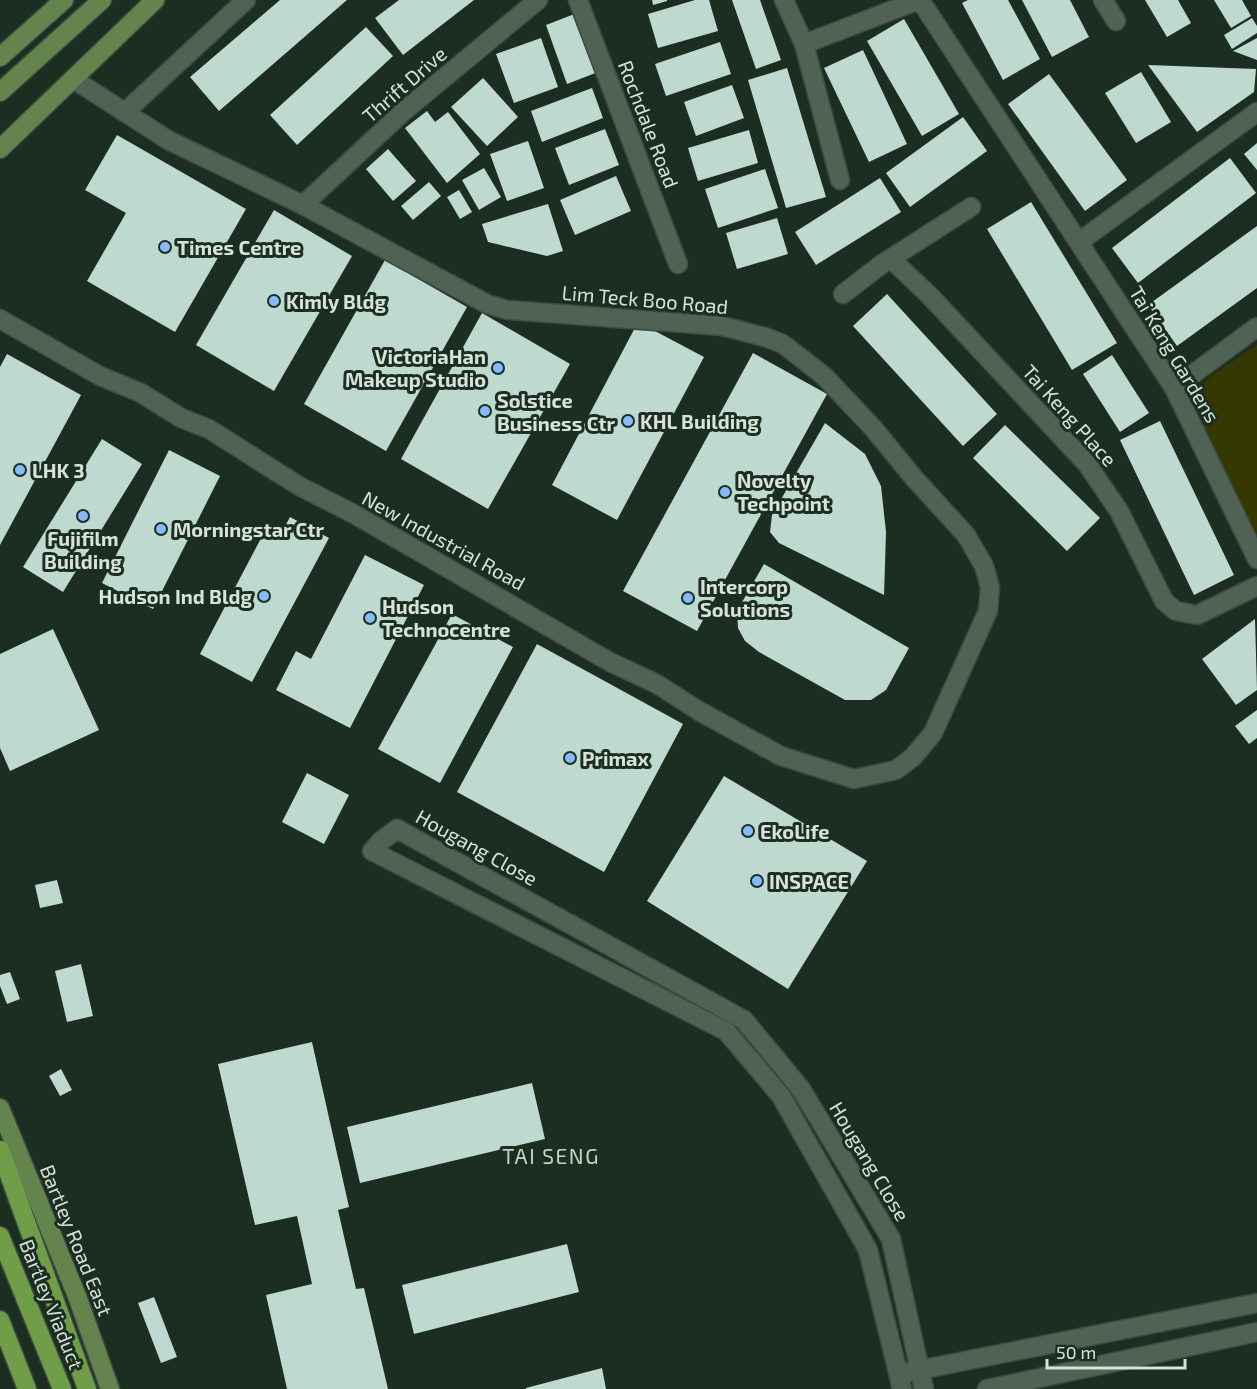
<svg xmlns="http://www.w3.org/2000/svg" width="1257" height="1389" font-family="'Exo 2',sans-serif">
<rect width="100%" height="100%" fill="#1c2d21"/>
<polygon fill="#363801" points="1257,345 1257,540 1188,392"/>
<g fill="#bedad0">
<polygon points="280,0 347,0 219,111 190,77"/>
<polygon points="399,0 474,0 403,55 375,18"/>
<polygon points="652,0 667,0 667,1 653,5"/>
<polygon points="695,0 709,0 718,31 658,48 648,14"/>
<polygon points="732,0 760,0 781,60 756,69"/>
<polygon points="968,0 1008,0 1040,59 1003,80 962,3"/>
<polygon points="1022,0 1070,0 1089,37 1052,57"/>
<polygon points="1145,0 1178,0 1191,23 1167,37"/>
<polygon points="1214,0 1242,0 1251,16 1231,28"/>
<polygon points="577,13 598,72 567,84 546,25"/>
<polygon points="1252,18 1257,26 1257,33 1232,49 1224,35"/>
<polygon points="904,19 959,114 922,136 867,41"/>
<polygon points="366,27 393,56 297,145 270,115"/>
<polygon points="541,38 558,87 514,103 496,54"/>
<polygon points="1257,38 1257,60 1233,51"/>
<polygon points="720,42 731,74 666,96 655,64"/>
<polygon points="863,50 907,144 869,162 824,68"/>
<polygon points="1148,65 1256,69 1254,92 1197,132"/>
<polygon points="787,68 826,197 786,208 748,80"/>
<polygon points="1141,72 1171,122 1136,143 1105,93"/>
<polygon points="1049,74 1127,180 1085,211 1008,104"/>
<polygon points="483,78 518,117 487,146 451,107"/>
<polygon points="732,85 744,118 696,136 684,102"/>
<polygon points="592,88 603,118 542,142 531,111"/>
<polygon points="427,111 435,122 448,112 480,154 447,183 405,128"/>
<polygon points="963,117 987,151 910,207 886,173"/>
<polygon points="605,129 619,165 569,185 555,148"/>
<polygon points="749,130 758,163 698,181 688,148"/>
<polygon points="117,135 246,209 175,332 87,281 126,213 85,190"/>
<polygon points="528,141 544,188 507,201 490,154"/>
<polygon points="1257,143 1257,170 1244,154"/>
<polygon points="388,149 416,181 393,201 366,169"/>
<polygon points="1230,158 1256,193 1138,283 1112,248"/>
<polygon points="484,168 501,197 479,210 462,180"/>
<polygon points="765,169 778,208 718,228 705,189"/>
<polygon points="616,176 631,211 575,235 560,200"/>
<polygon points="880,178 901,212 816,265 795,232"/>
<polygon points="429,182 441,196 413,220 401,206"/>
<polygon points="459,190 472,212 460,219 447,197"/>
<polygon points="1031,202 1117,343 1072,370 987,229"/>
<polygon points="548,204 563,251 547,256 488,242 482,224"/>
<polygon points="274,210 352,256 274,391 196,345"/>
<polygon points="777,218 788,254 737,269 726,233"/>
<polygon points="1257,226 1257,288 1177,346 1148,305"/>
<polygon points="385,260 467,307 386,451 304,404"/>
<polygon points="887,294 997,414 963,446 853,326"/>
<polygon points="482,313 570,364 488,509 401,459"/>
<polygon points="638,322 704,357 617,520 552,485"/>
<polygon points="753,353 827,394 697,631 623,591"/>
<polygon points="7,354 81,395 0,545 0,367"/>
<polygon points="1112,355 1149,413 1120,432 1083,374"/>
<polygon points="1160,421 1234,575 1194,595 1120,440"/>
<polygon points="825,423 865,454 881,486 886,532 884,595 779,543 770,532 772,515"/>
<polygon points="1005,425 1100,518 1067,551 973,458"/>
<polygon points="102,439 142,464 63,592 23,567"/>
<polygon points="169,450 220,476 153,609 102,583"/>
<polygon points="290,517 329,538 252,682 200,654 268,525 282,532"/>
<polygon points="365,555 424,585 350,728 276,690 296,651 311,659"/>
<polygon points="764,564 909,648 886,690 871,700 845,700 759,652 745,641 738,628 737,611"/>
<polygon points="452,614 513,647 440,783 378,749"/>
<polygon points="1255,619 1257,690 1236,705 1202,659"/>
<polygon points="53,629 99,730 10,771 0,748 0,654"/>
<polygon points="537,644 683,724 604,872 457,792"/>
<polygon points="1257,710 1257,738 1249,744 1235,726"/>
<polygon points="307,773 349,795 324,844 282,822"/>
<polygon points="724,776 867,861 788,989 647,901"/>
<polygon points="57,880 63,903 40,908 35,885"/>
<polygon points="81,964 93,1016 67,1022 55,971"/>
<polygon points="10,972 20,999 7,1004 0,986 0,975"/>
<polygon points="312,1042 349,1207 338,1210 356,1289 364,1288 388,1389 287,1389 266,1295 312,1284 297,1216 255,1225 218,1064"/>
<polygon points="61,1069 72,1090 60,1096 49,1076"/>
<polygon points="532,1083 545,1139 360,1183 347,1127"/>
<polygon points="567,1244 579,1292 414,1334 402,1285"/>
<polygon points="154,1297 177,1357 161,1363 138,1303"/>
<polygon points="602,1368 606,1389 526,1389 526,1388"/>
</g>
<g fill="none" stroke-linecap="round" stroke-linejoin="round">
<defs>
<g id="street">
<polyline points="578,0 678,264"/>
<polyline points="784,0 804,44 840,180"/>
<polyline points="920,0 1174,388 1257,559"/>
<polyline points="1103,0 1116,21"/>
<polyline points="804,44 919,0"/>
<polyline points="125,112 246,0"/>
<polyline points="303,205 404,111 538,0"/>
<polyline points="1079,242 1257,112"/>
<polyline points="891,259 930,296 1087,464 1119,511 1164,601 1176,611 1197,615 1257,586"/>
<polyline points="843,294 882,264 971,207"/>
<polyline points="0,319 100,376 141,393 181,418 209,429 299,486 354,514 610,662 657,684 699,711 781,756 854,779 896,770 913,757 933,733 988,611 990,587 984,566 966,535 914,478 873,428 824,376 783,344 765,337 722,326 507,310 487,304 303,205 168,140 73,79"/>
<polyline points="1174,388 1257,327"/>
<polyline points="909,1372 1257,1303"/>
<polyline points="902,1389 868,1250 781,1096 726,1031 372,851 381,841 397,829 744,1020 801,1089 891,1239 924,1389"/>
<polyline points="987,1389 1257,1332"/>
</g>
<g id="primary">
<polyline points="0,57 64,0"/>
<polyline points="0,92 102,0"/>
<polyline points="0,149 155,0"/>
<polyline points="0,1108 77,1296 110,1389"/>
</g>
<g id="highway">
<polyline points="0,1150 87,1389"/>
<polyline points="0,1236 62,1389"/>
<polyline points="0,1320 27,1389"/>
</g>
</defs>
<use href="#street" stroke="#3c4a40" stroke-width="21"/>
<use href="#primary" stroke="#3c4a40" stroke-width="21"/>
<use href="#highway" stroke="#3c4a40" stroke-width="21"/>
<use href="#street" stroke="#4f6254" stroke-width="18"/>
<use href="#primary" stroke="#63854d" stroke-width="18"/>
<use href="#highway" stroke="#709d48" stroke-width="18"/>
</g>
<g fill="#86bbfb" stroke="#1c2d21" stroke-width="2">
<circle cx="165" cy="247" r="6"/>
<circle cx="274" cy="301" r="6"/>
<circle cx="498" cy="368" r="6"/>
<circle cx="485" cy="411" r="6"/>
<circle cx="628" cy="421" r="6"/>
<circle cx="20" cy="470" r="6"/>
<circle cx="725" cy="492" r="6"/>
<circle cx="83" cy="516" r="6"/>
<circle cx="161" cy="529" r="6"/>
<circle cx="264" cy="596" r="6"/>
<circle cx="688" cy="598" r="6"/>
<circle cx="370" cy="618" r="6"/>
<circle cx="570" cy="758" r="6"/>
<circle cx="748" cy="831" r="6"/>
<circle cx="757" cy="881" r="6"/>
</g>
<g text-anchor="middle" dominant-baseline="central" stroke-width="6" stroke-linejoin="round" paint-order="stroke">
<g font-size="20" fill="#d7e2d9" stroke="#1c2d21">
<text transform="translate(404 84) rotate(-41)">Thrift Drive</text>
<text transform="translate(649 124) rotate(69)">Rochdale Road</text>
<text transform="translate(645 299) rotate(5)">Lim Teck Boo Road</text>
<text transform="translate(1175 354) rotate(59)">Tai Keng Gardens</text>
<text transform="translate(1070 415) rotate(48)">Tai Keng Place</text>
<text transform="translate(444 540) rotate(29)">New Industrial Road</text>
<text transform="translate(477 847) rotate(29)">Hougang Close</text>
<text transform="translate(870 1161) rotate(59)">Hougang Close</text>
<text transform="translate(77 1240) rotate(68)">Bartley Road East</text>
<text transform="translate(52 1304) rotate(68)">Bartley Viaduct</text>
</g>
<g font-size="20" font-weight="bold" fill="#d7e2d9" stroke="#1c2d21" text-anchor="start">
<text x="177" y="247">Times Centre</text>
<text x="286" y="301">Kimly Bldg</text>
<text x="486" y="356" text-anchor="end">VictoriaHan<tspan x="486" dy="23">Makeup Studio</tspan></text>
<text x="497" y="400">Solstice<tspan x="497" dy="23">Business Ctr</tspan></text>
<text x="640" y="421">KHL Building</text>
<text x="32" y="470">LHK 3</text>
<text x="737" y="480">Novelty<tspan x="737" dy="23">Techpoint</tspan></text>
<text x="173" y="529">Morningstar Ctr</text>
<text x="83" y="538" text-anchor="middle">Fujifilm<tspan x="83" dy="23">Building</tspan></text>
<text x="700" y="586">Intercorp<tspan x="700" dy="23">Solutions</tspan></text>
<text x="252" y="596" text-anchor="end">Hudson Ind Bldg</text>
<text x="382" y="606">Hudson<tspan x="382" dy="23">Technocentre</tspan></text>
<text x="582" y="758">Primax</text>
<text x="760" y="831">EkoLife</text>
<text x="769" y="881">INSPACE</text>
</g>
<g font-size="21" letter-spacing="1.5" fill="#c1d7c6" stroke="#1c2d21">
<text x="551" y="1155">TAI SENG</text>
</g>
</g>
<path d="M1047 1359v9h138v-9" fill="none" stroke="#d7e2d9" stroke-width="3"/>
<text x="1056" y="1359" font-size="18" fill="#d7e2d9" stroke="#1c2d21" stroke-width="4.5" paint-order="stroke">50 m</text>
</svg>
